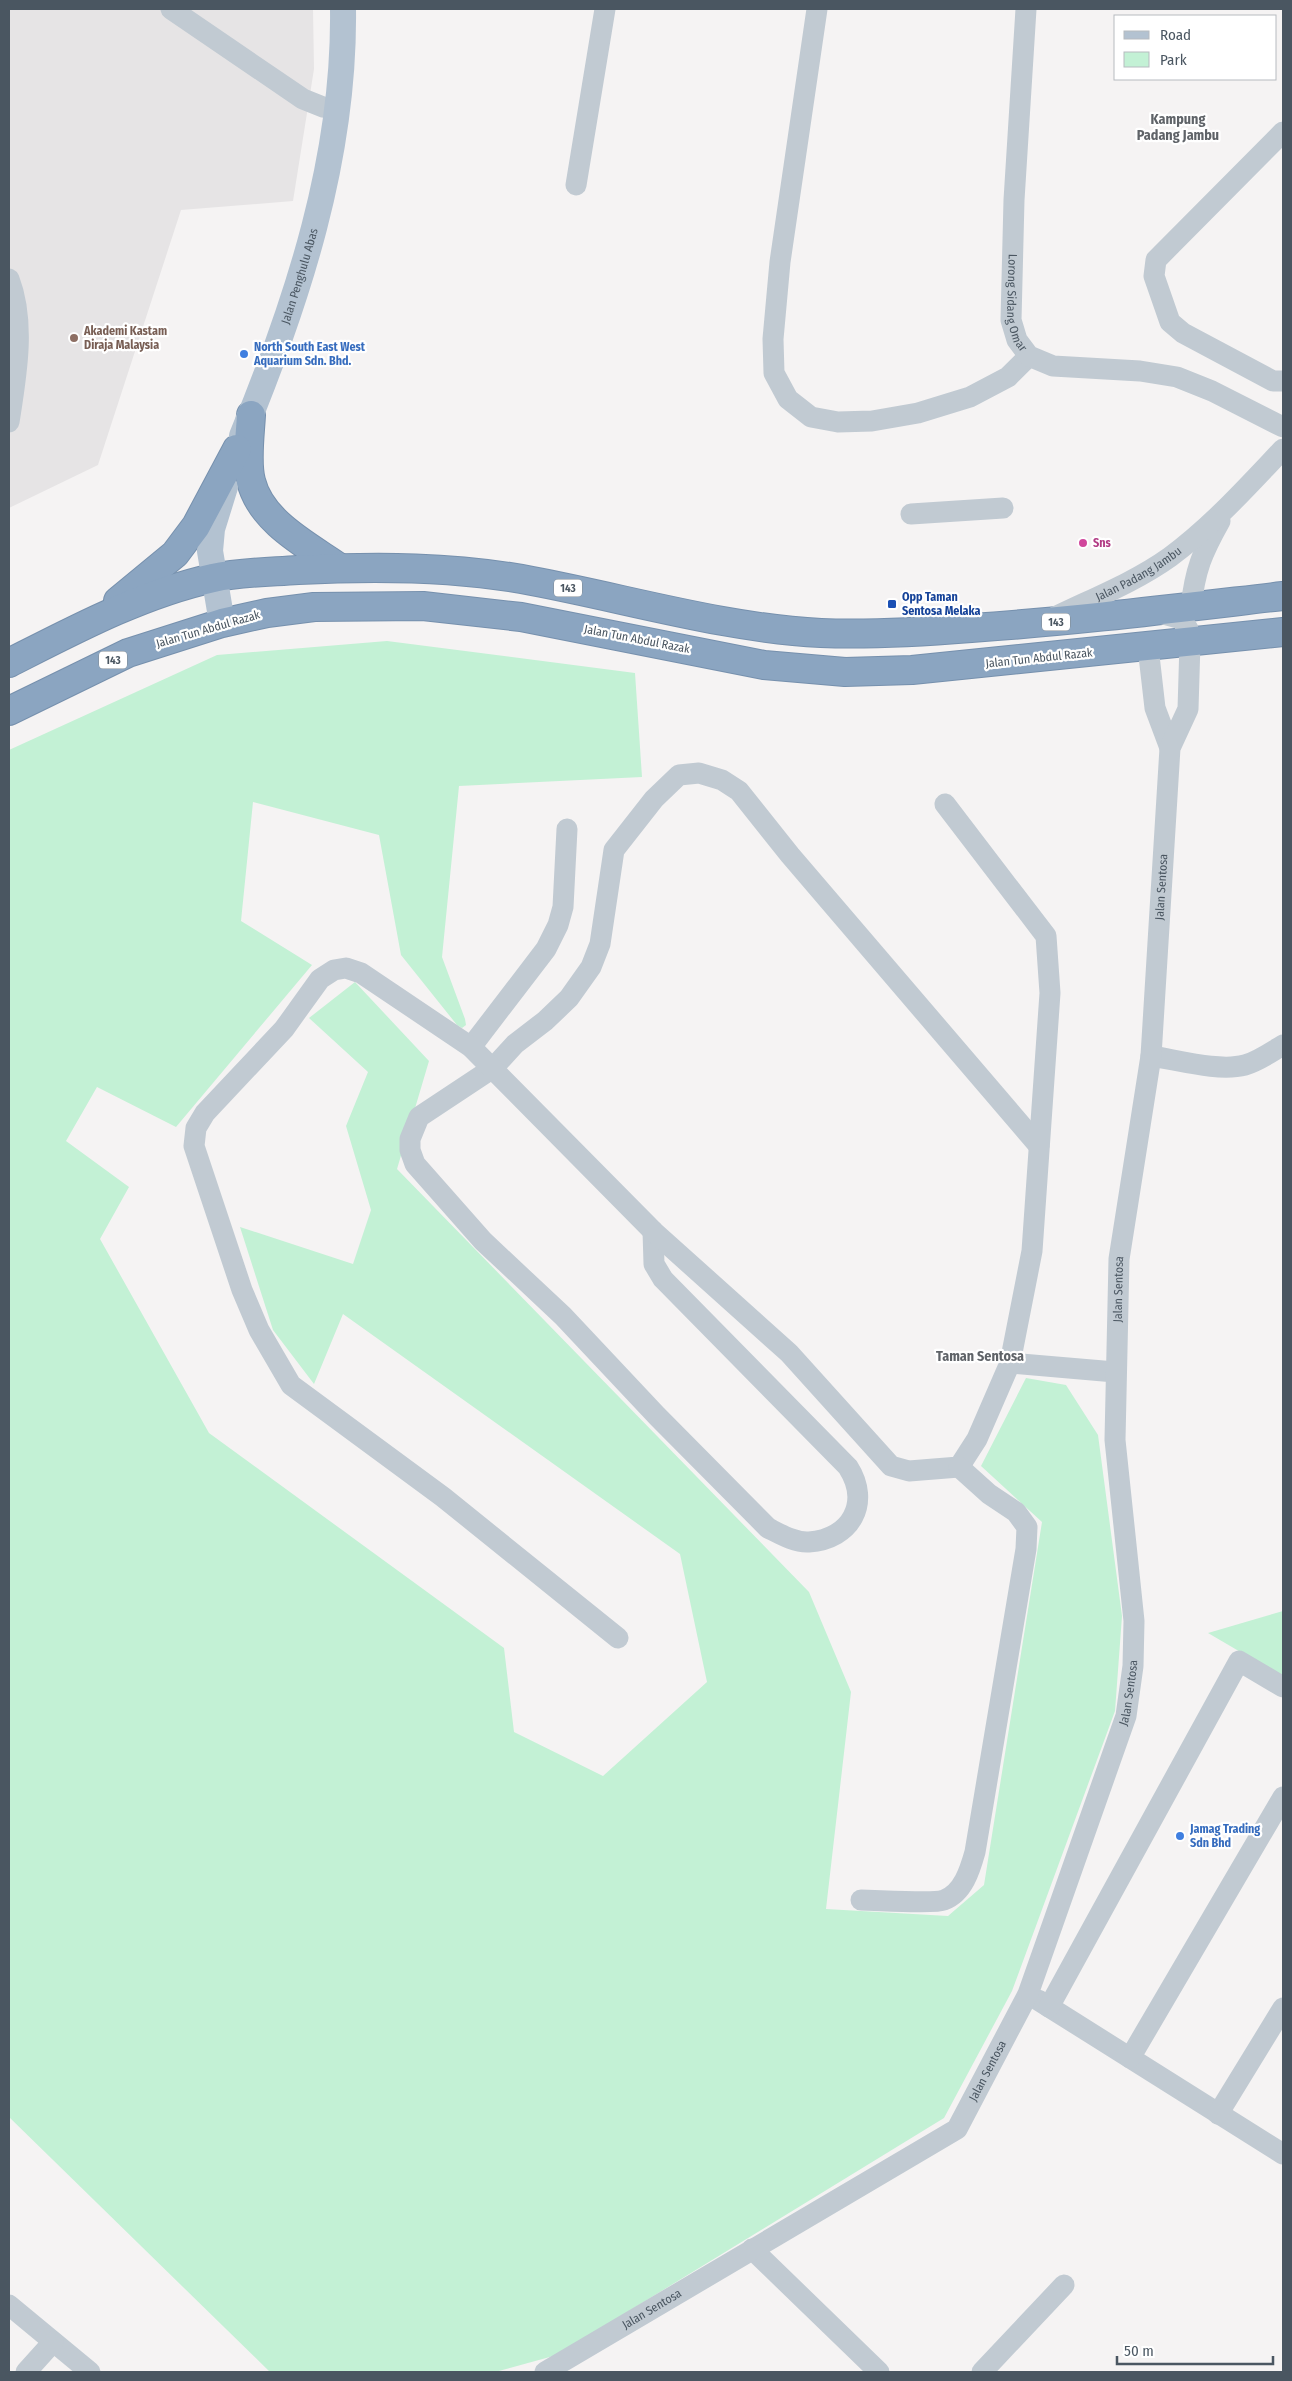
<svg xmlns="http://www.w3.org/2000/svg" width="1292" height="2381" font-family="'Fira Sans Condensed',sans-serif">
<rect width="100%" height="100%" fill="#f5f3f3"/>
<polygon fill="#e6e4e5" points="9,9 313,9 314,69 293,201 181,210 98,465 9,508"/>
<g fill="#c3f1d5">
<polygon points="387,641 635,673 642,777 459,786 442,957 465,1019 466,1025 462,1028 457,1025 401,955 379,835 253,802 241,921 312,965 176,1127 97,1087 66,1141 129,1187 100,1239 209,1433 504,1648 514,1732 603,1776 707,1682 680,1554 343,1314 314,1384 273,1330 240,1227 353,1264 371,1210 346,1126 368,1072 309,1018 355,982 429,1061 397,1169 809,1592 851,1692 826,1909 948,1916 984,1885 1042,1522 981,1466 1026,1378 1066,1385 1098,1435 1122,1616 1115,1711 1012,1991 944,2118 557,2355 495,2372 270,2372 9,2117 9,750 217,655"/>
<polygon points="1283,1611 1283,1677 1208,1633"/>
</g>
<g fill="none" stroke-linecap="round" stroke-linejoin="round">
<defs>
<g id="highway">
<path d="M251,415C250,434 246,463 251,481C261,522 307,545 340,568"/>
<polyline points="118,601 175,554 196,526 237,449"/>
<path d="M9,663C74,630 141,594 213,578C241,572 270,572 298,570C375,566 456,566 532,581C628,599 724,628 821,633C871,635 921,632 971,628C1076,621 1179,608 1283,596"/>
<polyline points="9,711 128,653 222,623 267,613 314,607 423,606 521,617 764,665 845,672 912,670 1283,632"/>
</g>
</defs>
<use href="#highway" stroke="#7690ad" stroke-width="30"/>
<g stroke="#c1cad2" stroke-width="21">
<polyline points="171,9 303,99 323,107 339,109"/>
<polyline points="817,9 780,262 773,339 774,373 788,399 811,417 838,422 872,421 918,413 970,397 1008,377 1029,356"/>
<path id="s1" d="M1026,9L1014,200L1011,320L1017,340L1029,356L1053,366L1140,371L1177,377L1212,391L1283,427"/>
<polyline points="1283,132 1156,260 1154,276 1170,322 1183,333 1273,381 1283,381"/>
<polyline points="576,185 605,9"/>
<path d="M9,279C26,323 16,377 9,422"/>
<polyline points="911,514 1003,508"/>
<path d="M1191,607C1195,570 1202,553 1220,521"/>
<path id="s2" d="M1055,617C1094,598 1135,582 1170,557C1212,526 1247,487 1283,449"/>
<polyline points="1148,647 1155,708 1170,748"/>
<polyline points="471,1047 546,949 558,925 563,907 567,829"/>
<path d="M1151,1056C1178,1060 1219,1072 1245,1065C1259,1061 1271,1052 1283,1045"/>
<path d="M653,1231L654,1264L663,1279L848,1467C871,1503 851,1539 809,1542C795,1543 780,1534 768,1528L657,1416L563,1316L483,1241L415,1164L410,1150V1139L419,1117L493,1068L515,1044L545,1021L569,998L591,967L600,944L614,850L654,799L679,775L699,773L722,780L739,791L790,855L1039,1146"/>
<polyline points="1010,1363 1115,1372"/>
<polyline points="618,1638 443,1497 291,1385 259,1330 242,1290 194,1146 196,1128 205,1113 284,1029 320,979 334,970 346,968 361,973 471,1047 653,1231 789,1353 891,1466 909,1471 959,1467 977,1439 1010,1363 1032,1251 1050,993 1046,936 945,804"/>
<path d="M861,1900C876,1900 934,1904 944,1900C963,1893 970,1870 975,1852L1026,1549L1027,1527L1016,1512L989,1494L959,1467"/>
<polyline points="1038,2000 1283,2154"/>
<polyline points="1049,2007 1239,1661 1283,1687"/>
<polyline points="1130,2058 1283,1797"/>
<polyline points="1218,2114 1283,2008"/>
<polyline points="752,2249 879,2372"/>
<polyline points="9,2305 90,2372"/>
<polyline points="26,2372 53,2342"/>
<path id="s3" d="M545,2372L957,2129L1028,1994L1126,1716L1133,1666L1134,1621L1115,1440L1119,1259L1151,1056L1170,748L1188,709L1190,643L1188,629L1181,619L1156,612"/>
<polyline points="982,2372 1064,2285"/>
</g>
<g stroke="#b3c2d1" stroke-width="26">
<path id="s4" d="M242,436C298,300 345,157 343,9"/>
<polyline points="222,623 210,551 212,529 225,487"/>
</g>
<use href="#highway" stroke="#8ba5c1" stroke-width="28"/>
</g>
<circle fill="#8d6e63" stroke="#fff" stroke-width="2" cx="74" cy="338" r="5"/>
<g fill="#3f7fe0" stroke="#fff" stroke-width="2">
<circle cx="244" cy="354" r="5"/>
<circle cx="1180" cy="1836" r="5"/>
</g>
<circle fill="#d1479c" stroke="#fff" stroke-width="2" cx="1083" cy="543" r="5"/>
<rect fill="#1a4fb4" stroke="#fff" stroke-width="2" x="887" y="599" width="10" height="10" rx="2.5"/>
<g text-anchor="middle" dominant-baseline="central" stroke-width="4.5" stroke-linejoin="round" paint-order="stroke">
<g fill="#fff" stroke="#808990" stroke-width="1">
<rect x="554" y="579.5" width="28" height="17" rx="4"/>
<rect x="1042" y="613.5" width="28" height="17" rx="4"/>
<rect x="99" y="651.5" width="28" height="17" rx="4"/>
</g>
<g font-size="11" font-weight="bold" fill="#4a5661">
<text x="568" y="588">143</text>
<text x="1056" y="622">143</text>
<text x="113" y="660">143</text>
</g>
<g font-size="12" fill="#4a5661" stroke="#fff">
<text stroke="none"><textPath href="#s4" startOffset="170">Jalan Penghulu Abas</textPath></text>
<text stroke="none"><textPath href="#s1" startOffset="295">Lorong Sidang Omar</textPath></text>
<text stroke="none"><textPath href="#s2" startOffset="94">Jalan Padang Jambu</textPath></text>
<text transform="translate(208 629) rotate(-16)">Jalan Tun Abdul Razak</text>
<text transform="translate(637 639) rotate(11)">Jalan Tun Abdul Razak</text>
<text transform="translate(1039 658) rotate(-6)">Jalan Tun Abdul Razak</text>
<text stroke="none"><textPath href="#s3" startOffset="1759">Jalan Sentosa</textPath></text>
<text stroke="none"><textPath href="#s3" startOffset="1354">Jalan Sentosa</textPath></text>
<text stroke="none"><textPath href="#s3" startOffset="949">Jalan Sentosa</textPath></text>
<text stroke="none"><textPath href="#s3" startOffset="544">Jalan Sentosa</textPath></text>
<text stroke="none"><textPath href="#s3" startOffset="124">Jalan Sentosa</textPath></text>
</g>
<g font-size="12" font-weight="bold" fill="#785e54" stroke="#fff" text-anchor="start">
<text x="84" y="331">Akademi Kastam<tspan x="84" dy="14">Diraja Malaysia</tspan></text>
</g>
<g font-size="12" font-weight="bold" fill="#366cbe" stroke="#fff" text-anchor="start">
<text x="254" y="347">North South East West<tspan x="254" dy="14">Aquarium Sdn. Bhd.</tspan></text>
<text x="1190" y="1829">Jamag Trading<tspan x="1190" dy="14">Sdn Bhd</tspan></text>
</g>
<g font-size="12" font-weight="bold" fill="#b23c85" stroke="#fff" text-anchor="start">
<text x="1093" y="543">Sns</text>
</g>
<g font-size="12" font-weight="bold" fill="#164399" stroke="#fff" text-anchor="start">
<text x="902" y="597">Opp Taman<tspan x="902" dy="14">Sentosa Melaka</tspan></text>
</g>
<g font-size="14" font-weight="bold" fill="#5f6368" stroke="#fff">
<text x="1178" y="119">Kampung<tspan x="1178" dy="16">Padang Jambu</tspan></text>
<text x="980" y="1356">Taman Sentosa</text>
</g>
</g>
<rect width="1292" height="2381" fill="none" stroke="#4a5661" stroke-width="20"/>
<rect x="1114" y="15" width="162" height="65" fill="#ffffff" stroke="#b7bbc0"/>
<rect x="1124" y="31" width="25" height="8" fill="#b3c2d1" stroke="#b7bbc0"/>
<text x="1160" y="40" font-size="15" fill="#4a5661">Road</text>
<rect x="1124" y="52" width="25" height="15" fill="#c3f1d5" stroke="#b7bbc0"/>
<text x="1160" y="65" font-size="15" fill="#4a5661">Park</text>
<path d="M1117 2356v8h156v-8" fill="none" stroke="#4a5661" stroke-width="2.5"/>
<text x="1124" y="2356" font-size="15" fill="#4a5661" stroke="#ffffff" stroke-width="4" paint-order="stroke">50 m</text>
</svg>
